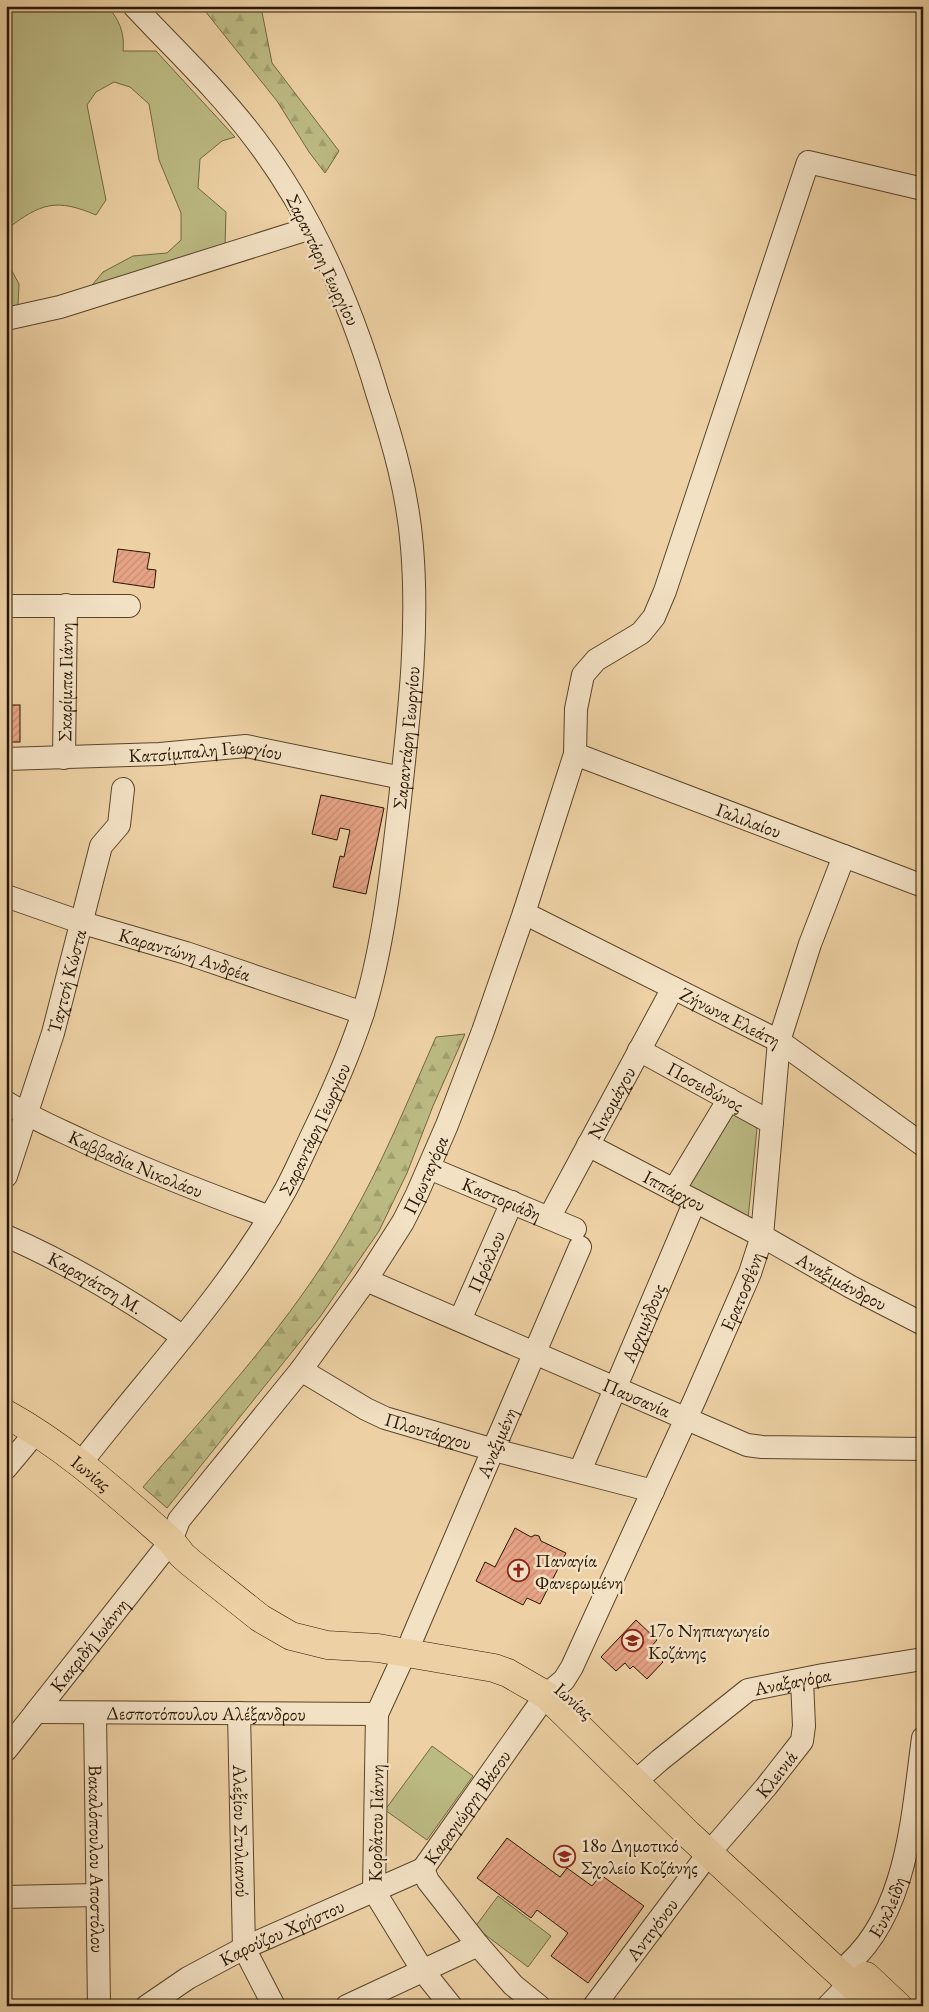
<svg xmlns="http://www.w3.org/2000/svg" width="929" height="2012" font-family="'EB Garamond',serif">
<defs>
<pattern id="forest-firs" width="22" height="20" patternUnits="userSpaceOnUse" patternTransform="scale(1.25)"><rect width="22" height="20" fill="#bcba83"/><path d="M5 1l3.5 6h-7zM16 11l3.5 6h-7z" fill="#a29f6f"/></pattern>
<pattern id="building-hatch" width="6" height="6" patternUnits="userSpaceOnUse" patternTransform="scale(1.25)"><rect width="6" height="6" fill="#e6a385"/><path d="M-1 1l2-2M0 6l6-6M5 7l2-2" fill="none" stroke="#c58c71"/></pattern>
</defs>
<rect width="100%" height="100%" fill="#edd1a4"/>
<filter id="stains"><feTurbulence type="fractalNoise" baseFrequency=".004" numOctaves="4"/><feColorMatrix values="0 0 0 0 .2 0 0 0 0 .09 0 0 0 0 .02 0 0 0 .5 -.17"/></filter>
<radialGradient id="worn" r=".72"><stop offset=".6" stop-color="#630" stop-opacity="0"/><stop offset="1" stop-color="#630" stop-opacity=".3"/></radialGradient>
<g fill="#bcba83" stroke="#726842">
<path d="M6,6H107C119,19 125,33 123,51H156L235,137L222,141L200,159L198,188L226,212L225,247L88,290L103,272L133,256L167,253L181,240V213L159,160L149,104L130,87L114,82L96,92L87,105L106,200L96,215C56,198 41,203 7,229L6,232Z"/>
<polygon points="6,260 19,284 18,305 6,311"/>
<polygon points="727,1111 757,1128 748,1219 683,1184"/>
<polygon points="432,1746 473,1776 427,1840 385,1810"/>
<polygon points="498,1896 551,1936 528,1967 475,1927"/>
</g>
<g fill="url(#forest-firs)" stroke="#726842">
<polygon points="201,6 258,6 262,12 272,63 339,151 325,173 309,152 277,101"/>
<path d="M465,1034L433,1106L407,1173L379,1231L320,1317L167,1508L143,1487C216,1403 292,1321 347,1225C382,1165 408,1100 436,1037Z"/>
</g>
<g fill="url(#building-hatch)" stroke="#281601">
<polygon points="118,549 150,553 147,569 156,570 154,588 113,582"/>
<rect x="6" y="705" width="14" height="37"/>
<polygon points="321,795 384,808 366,894 333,887 340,856 344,857 350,830 340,828 337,840 312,834"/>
<polygon points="515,1528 531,1537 535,1535 539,1536 541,1541 566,1553 540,1604 527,1598 523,1605 476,1581 485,1562 495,1567"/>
<polygon points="636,1620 657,1640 649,1649 663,1662 647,1679 633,1666 630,1669 625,1663 616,1671 601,1657"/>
<polygon points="507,1838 560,1877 567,1868 592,1886 601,1875 644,1906 588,1983 551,1956 568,1933 537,1910 531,1918 477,1878"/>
</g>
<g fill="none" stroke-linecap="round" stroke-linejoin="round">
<defs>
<g id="minor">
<polyline points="6,319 60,307 311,228"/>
<polyline points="6,606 129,606"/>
<path id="s1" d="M575,754L923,886"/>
<path id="s2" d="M64,758L66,605"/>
<path id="s3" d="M6,759L160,754L246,746L402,778"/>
<path id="s4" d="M6,896L83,923L186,953L363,1013"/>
<path id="s5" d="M524,913L779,1041L923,1145"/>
<path id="s6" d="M639,1050L772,1123"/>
<path id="s7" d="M6,1102C31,1118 58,1129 85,1142C145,1170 207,1194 270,1217"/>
<path id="s8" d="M588,1145L762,1236L851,1287L923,1324"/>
<path id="s9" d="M429,1168L575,1229"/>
<path id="s10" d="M6,1176L53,1033L101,846L119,825L123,789"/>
<polyline points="674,1190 729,1099"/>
<path id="s11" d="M549,1218L673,988"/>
<path id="s12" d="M6,1236C69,1263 126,1298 182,1336"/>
<path id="s13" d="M366,1280L747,1445L762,1447L923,1449"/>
<path id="s14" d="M460,1320L512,1202"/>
<path id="s15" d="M301,1370L366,1409L385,1418L494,1450L653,1491"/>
<path id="s16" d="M81,1463C151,1373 231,1289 286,1189C295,1172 303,1154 311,1137C330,1098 348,1058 362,1016C383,950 392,869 400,799C409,715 419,632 412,547C408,495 394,445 378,396C351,305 313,215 255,139C219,91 175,50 134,6"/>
<polyline points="6,1468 36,1432"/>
<path id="s17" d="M580,1471L695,1201"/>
<path id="s18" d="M412,1639L580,1247"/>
<polyline points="405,1653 377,1714 374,1891 423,1971 451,2006"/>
<path id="s19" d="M36,1712L377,1714"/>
<path id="s20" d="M95,1713L99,2006"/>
<path id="s21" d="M239,1713L244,1948L274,2006"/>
<path id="s22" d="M6,1750L171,1541L179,1520L301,1370L366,1280L403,1222L417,1194L447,1125L483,1031L524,913L575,754L576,709L583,675L596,660L641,633L654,617L665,591L808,162L923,189"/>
<path id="s23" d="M635,1782L660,1760L748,1690L823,1675L923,1659"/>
<path id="s24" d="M423,1869L546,1695L564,1680L572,1667L695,1399L750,1273L762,1236L779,1041L810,944L844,856"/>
<polyline points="423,1869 428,1881 478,1945 513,1985 539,2006"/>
<polyline points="6,1897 97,1895"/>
<path id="s25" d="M839,1972C908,1920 912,1817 923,1738"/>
<path id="s26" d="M147,2006L188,1978L244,1948L423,1869"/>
<polyline points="347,2006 478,1945"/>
<path id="s27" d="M594,2006L709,1853L766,1787L802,1741L804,1726L802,1680"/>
<polyline points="828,2006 861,1972"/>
</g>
<g id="major">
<path id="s28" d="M6,1414C68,1448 118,1495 171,1541L182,1555L191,1563L260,1618L291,1636L327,1645L378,1648L494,1668L508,1673L546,1695L688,1834L875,2006"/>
<polyline points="866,1976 898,2006"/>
</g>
</defs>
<use href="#minor" stroke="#59452a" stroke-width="24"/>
<use href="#major" stroke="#281601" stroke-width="29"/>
<use href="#minor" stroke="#f3e1c4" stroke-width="22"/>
<use href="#major" stroke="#edd1a4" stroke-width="28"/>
</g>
<defs>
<symbol id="church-ring" viewBox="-11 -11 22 22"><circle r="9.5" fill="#f3e1c4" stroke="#8f2418" stroke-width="1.5"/><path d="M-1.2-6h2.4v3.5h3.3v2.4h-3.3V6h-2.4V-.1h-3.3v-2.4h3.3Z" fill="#8f2418"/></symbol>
<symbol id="school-ring" viewBox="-11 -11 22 22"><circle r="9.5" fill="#f3e1c4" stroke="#8f2418" stroke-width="1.5"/><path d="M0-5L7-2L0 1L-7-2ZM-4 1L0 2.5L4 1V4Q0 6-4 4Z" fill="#8f2418"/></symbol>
</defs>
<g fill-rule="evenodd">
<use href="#church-ring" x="506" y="1558" width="25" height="25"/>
<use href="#school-ring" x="620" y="1628" width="25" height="25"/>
<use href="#school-ring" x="552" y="1844" width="25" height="25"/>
</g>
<g text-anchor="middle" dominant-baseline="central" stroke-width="5" stroke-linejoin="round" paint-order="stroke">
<g font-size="19" fill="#281601" stroke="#f3e1c4">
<text transform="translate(323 260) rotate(64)">Σαραντάρη Γεωργίου</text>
<text stroke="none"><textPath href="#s2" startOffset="76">Σκαρίμπα Γιάννη</textPath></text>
<text stroke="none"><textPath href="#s16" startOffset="814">Σαραντάρη Γεωργίου</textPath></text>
<text stroke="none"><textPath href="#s3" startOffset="200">Κατσίμπαλη Γεωργίου</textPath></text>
<text stroke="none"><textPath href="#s1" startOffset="186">Γαλιλαίου</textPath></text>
<text stroke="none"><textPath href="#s4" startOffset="188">Καραντώνη Ανδρέα</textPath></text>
<text stroke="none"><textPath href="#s10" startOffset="204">Ταχτσή Κώστα</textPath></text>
<text stroke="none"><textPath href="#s5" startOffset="231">Ζήνωνα Ελεάτη</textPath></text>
<text stroke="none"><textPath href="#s6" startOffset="76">Ποσειδώνος</textPath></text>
<text stroke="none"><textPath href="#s11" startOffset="131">Νικομάχου</textPath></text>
<text stroke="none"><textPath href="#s16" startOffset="409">Σαραντάρη Γεωργίου</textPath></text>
<text stroke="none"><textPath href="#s7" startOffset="144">Καββαδία Νικολάου</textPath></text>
<text stroke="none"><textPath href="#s22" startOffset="714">Πρωταγόρα</textPath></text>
<text stroke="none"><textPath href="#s8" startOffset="98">Ιππάρχου</textPath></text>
<text stroke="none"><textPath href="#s9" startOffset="79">Καστοριάδη</textPath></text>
<text stroke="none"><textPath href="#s14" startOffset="64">Πρόκλου</textPath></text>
<text stroke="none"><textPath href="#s8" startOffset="288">Αναξιμάνδρου</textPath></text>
<text stroke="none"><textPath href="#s12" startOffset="101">Καραγάτση Μ.</textPath></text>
<text stroke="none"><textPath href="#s24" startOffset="664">Ερατοσθένη</textPath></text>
<text stroke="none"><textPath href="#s17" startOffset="161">Αρχιμήδους</textPath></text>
<text stroke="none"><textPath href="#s13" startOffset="295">Παυσανία</textPath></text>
<text stroke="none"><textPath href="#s15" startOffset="142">Πλουτάρχου</textPath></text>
<text stroke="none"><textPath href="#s18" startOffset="214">Αναξιμένη</textPath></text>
<text stroke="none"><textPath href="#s28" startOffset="104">Ιωνίας</textPath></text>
<text stroke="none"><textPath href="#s22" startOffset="134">Κακριδή Ιωάννη</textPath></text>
<text stroke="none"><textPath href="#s23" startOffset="191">Αναξαγόρα</textPath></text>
<text transform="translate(574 1701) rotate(41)">Ιωνίας</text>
<text stroke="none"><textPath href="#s19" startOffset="170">Δεσποτόπουλου Αλέξανδρου</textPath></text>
<text stroke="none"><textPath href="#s27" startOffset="295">Κλεινιά</textPath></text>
<text stroke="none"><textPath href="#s24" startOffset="76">Καραγιώργη Βάσου</textPath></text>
<text transform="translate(376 1823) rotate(-89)">Κορδάτου Γιάννη</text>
<text stroke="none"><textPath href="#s21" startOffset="118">Αλεξίου Στυλιανού</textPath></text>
<text stroke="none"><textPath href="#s20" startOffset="146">Βακαλόπουλου Αποστόλου</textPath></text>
<text stroke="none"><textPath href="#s25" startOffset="82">Ευκλείδη</textPath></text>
<text stroke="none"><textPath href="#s27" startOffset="96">Αντιγόνου</textPath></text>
<text stroke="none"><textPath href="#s26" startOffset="154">Καρούζου Χρήστου</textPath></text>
</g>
<g font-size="19" fill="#281601" stroke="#f3e1c4" text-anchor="start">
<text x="535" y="1560">Παναγία<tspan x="535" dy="22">Φανερωμένη</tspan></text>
<text x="648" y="1630">17ο Νηπιαγωγείο<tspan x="648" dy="22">Κοζάνης</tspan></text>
<text x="581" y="1845">18ο Δημοτικό<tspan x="581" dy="22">Σχολείο Κοζάνης</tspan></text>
</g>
</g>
<rect width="929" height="2012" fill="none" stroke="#edd1a4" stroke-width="25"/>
<rect x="8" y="8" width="914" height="1997" fill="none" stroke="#281601" stroke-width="2.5"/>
<rect x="12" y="12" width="904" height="1987" fill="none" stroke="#281601"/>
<rect width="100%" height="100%" filter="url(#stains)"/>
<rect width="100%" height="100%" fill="url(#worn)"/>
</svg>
